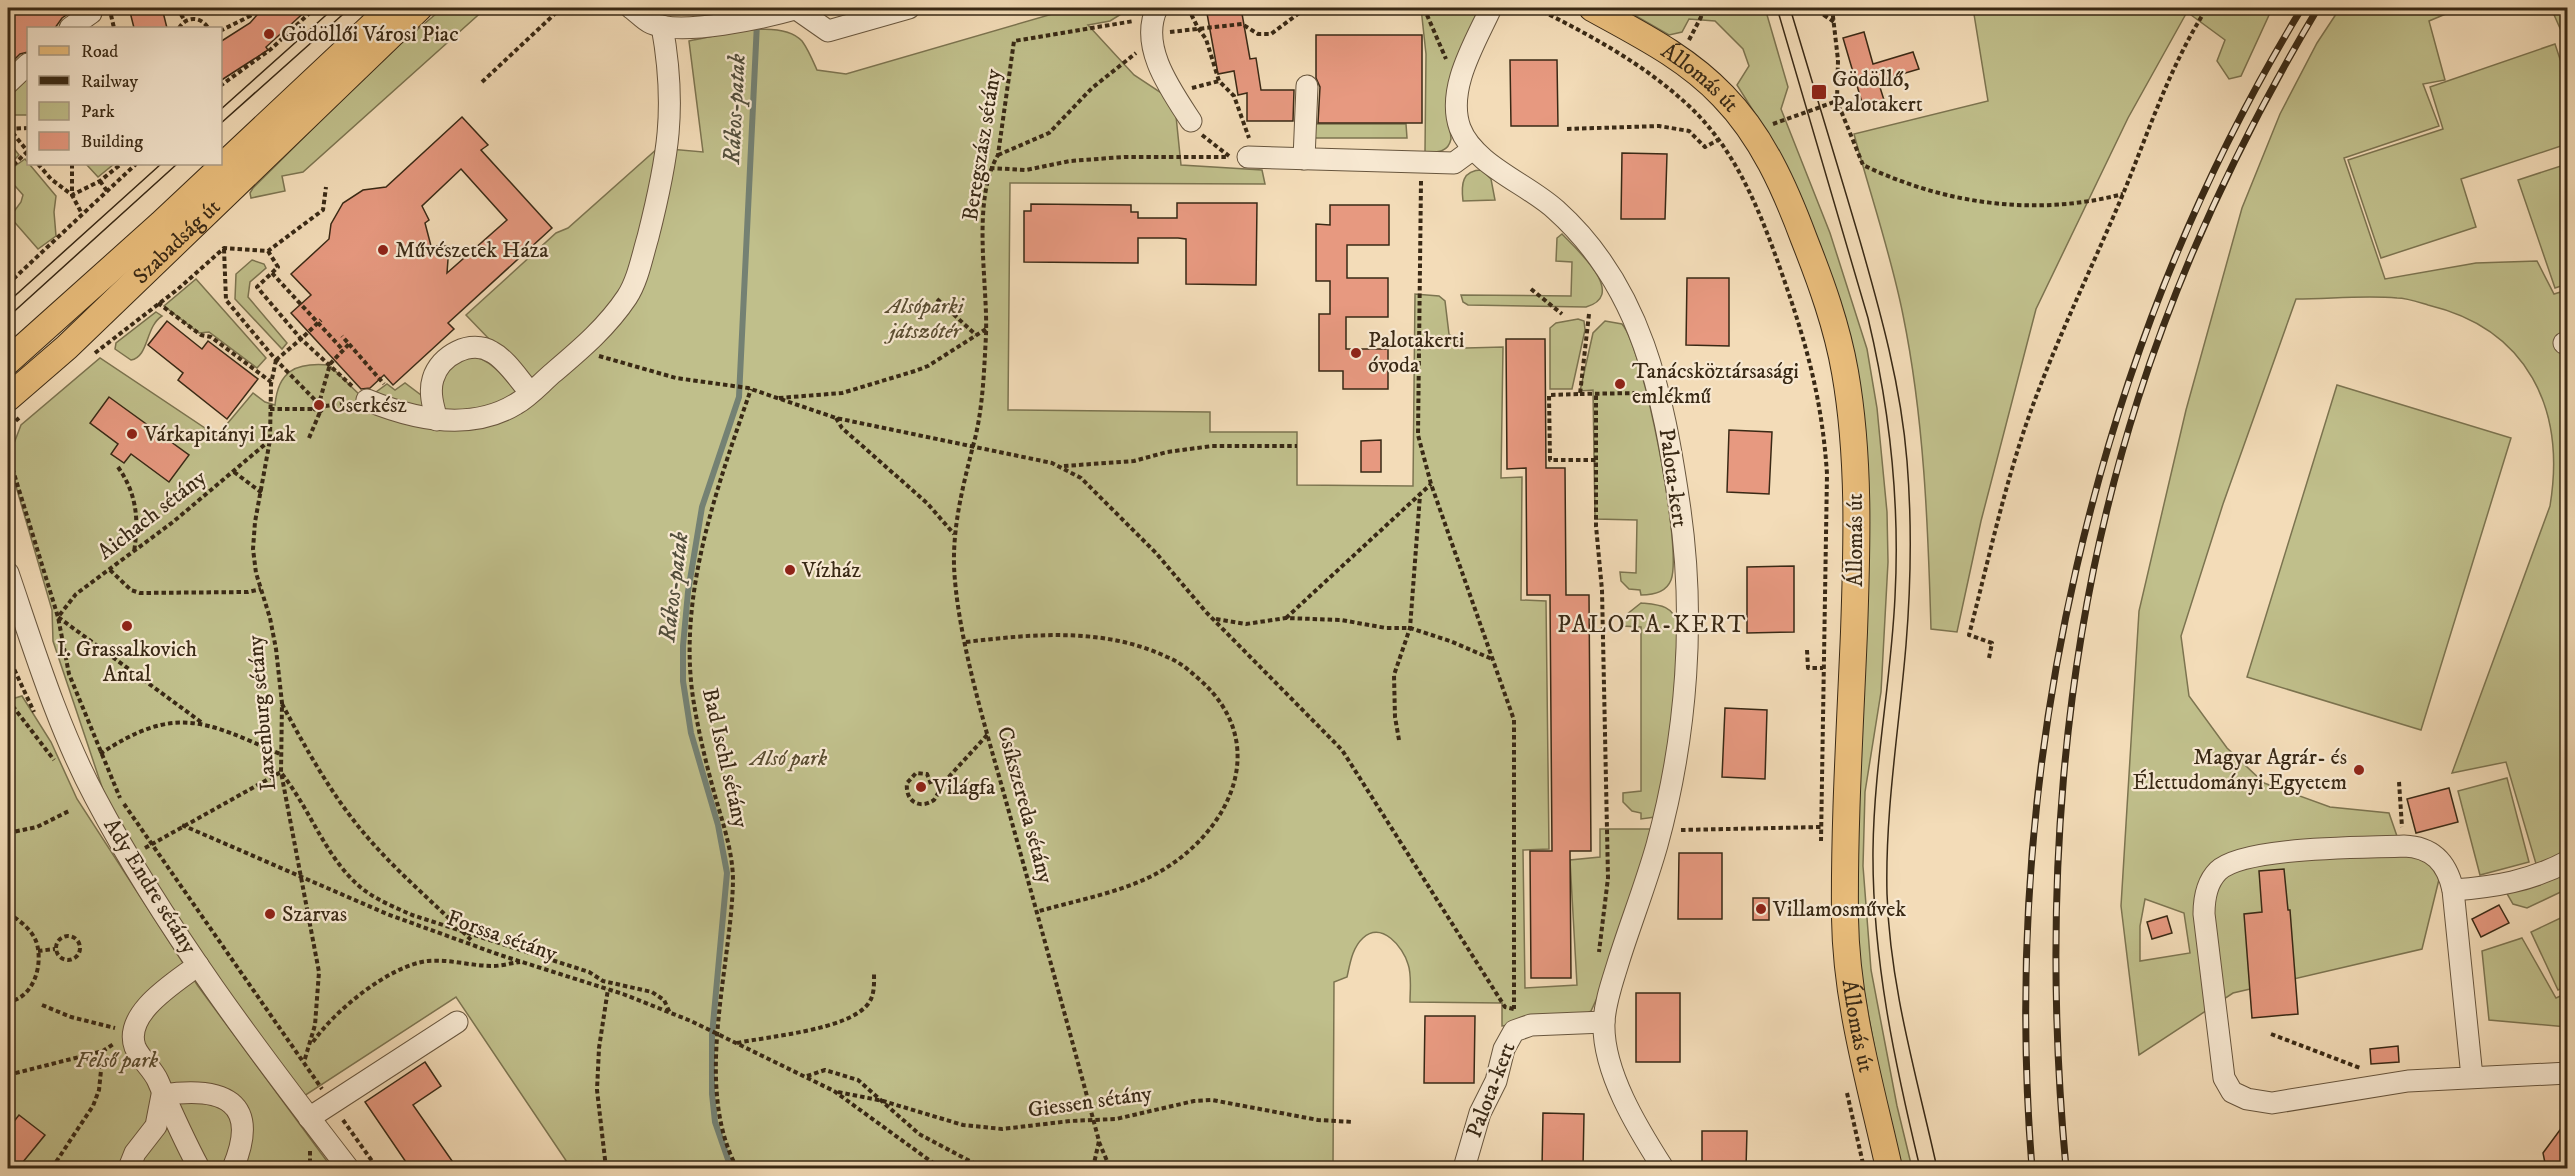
<svg xmlns="http://www.w3.org/2000/svg" width="2575" height="1176" font-family="'IM FELL DW Pica',serif">
<rect width="100%" height="100%" fill="#f3dcb8"/>
<filter id="stains"><feTurbulence type="fractalNoise" baseFrequency=".00333" numOctaves="4"/><feColorMatrix values="0 0 0 0 .2 0 0 0 0 .09 0 0 0 0 .02 0 0 0 .5 -.17"/></filter>
<radialGradient id="worn" r=".72"><stop offset=".6" stop-color="#630" stop-opacity="0"/><stop offset="1" stop-color="#630" stop-opacity=".3"/></radialGradient>
<g fill="#c0bf8b" stroke="#7c7450" stroke-width="1.5" fill-rule="evenodd">
<polygon points="443,8 486,8 303,172 282,176 285,191 251,198 250,193 253,188 385,57"/>
<polygon points="709,8 756,8 708,14"/>
<path d="M1073,8H1131L1110,21L1088,25L1134,75L1166,96L1176,116L1181,165L1262,170L1265,184L1010,183L1008,410L1210,412V432H1297V485L1413,486L1415,294L1439,296L1445,301L1449,334L1466,348L1503,347L1501,478L1522,477L1521,600L1546,601L1549,849L1523,850L1525,988L1577,985L1570,860L1600,857V829H1655L1603,985L1591,1011L1578,1019L1502,1026V1003L1410,1002C1410,990 1412,975 1408,964C1403,947 1382,921 1363,938C1352,948 1350,964 1347,977L1334,982L1333,1168H571L456,997L301,1098L202,965L108,805L53,641L52,610L8,459L21,425L100,358L217,436L253,393L265,402L275,405C278,371 296,362 329,365L365,400L387,384L395,390L405,383L425,398L452,367L466,355C495,358 508,383 525,404L540,392L466,315L556,233L568,228L658,148L703,152L689,41C719,36 780,17 802,41C808,49 813,61 817,70L846,74Z"/>
<path d="M1421,8H1481L1447,96L1451,139C1448,153 1437,152 1425,152L1426,54Z"/>
<polygon points="1622,8 1765,8 1788,87 1781,109 1830,233 1867,349 1877,408 1887,512 1888,562 1881,692 1865,792 1863,866 1871,970 1897,1106 1912,1168 1897,1168 1863,986 1856,929 1864,452 1771,139 1737,85 1749,66 1743,49 1715,21 1689,19 1682,32 1669,35"/>
<path d="M1973,8H2276L2270,13L2241,76L2229,79L2217,61L2225,40L2187,12L2128,118L2036,309L1981,521L1957,632L1931,629C1928,524 1924,418 1903,315C1891,254 1870,194 1854,134L1988,101Z"/>
<path d="M2340,8H2460L2429,21L2445,80L2423,84L2439,126L2344,158L2385,279L2476,263L2537,261L2554,294L2567,290V889L2527,908L2513,904L2501,883L2537,867L2506,762L2452,773L2550,506C2566,409 2528,329 2428,305C2418,302 2407,298 2397,298C2364,295 2329,299 2296,299L2223,504L2181,636L2189,696L2227,748L2264,783L2330,807L2389,813L2399,842L2442,867L2422,949L2233,993L2139,1055L2121,906L2139,611L2186,410L2242,208L2280,114L2317,43ZM2145,899L2184,913L2190,953L2140,961V926Z"/>
<polygon points="2551,8 2567,8 2567,44"/>
<polygon points="2555,44 2567,80 2567,144 2461,179 2476,227 2381,258 2348,160 2443,129 2430,87"/>
<polygon points="28,75 28,115 8,115 8,93"/>
<polygon points="1311,124 1406,124 1407,138 1311,138"/>
<polygon points="8,141 19,155 8,166"/>
<polygon points="25,159 56,196 54,212 56,236 38,249 10,217 21,202 23,195 8,178 8,171"/>
<polygon points="86,164 114,164 98,177"/>
<polygon points="2567,164 2567,284 2555,288 2518,180"/>
<path d="M1482,170L1491,179L1495,200L1463,201C1461,184 1462,170 1482,170Z"/>
<path d="M1562,234C1575,248 1629,295 1586,307L1468,305L1463,302L1461,295L1571,296L1572,262L1556,261L1557,238Z"/>
<polygon points="252,260 264,264 266,268 250,282 248,297 287,343 282,349 235,299 236,274"/>
<polygon points="196,279 266,358 257,368 209,332 199,333 164,306"/>
<path d="M156,312L162,316C145,327 149,357 131,360L115,349L116,343Z"/>
<polygon points="1578,319 1584,321 1585,330 1572,389 1550,389 1550,328 1556,323"/>
<path d="M1605,321L1622,324C1644,349 1683,550 1671,580C1666,593 1653,595 1641,595L1640,590L1629,589L1621,581L1620,572L1636,573L1637,520L1595,519L1593,390L1580,391L1593,333Z"/>
<polygon points="2337,385 2511,438 2421,730 2247,677"/>
<path d="M1641,603C1660,605 1672,605 1678,624L1672,741L1655,817L1641,819V813L1632,811L1623,802V793L1641,791V627L1622,626L1626,615Z"/>
<polygon points="8,685 15,698 22,696 51,742 77,799 198,986 332,1168 8,1168"/>
<polygon points="2507,778 2529,862 2480,875 2458,791"/>
<polygon points="2567,915 2567,986 2558,990 2531,932"/>
<polygon points="2522,938 2556,998 2567,993 2567,1027 2489,1020 2482,951"/>
</g>
<g fill="none" stroke-linecap="round" stroke-linejoin="round">
<polyline stroke="#748173" stroke-width="6" points="731,1168 715,1122 712,1094 712,1035 727,873 718,825 691,733 683,681 683,646 688,592 702,507 739,397 757,23"/>
</g>
<g fill="#e79980" stroke="#392915" stroke-width="1.5" fill-rule="evenodd">
<polygon points="8,8 77,8 62,18 55,28 28,28 28,52 20,54 8,66"/>
<polygon points="129,8 162,8 167,28 134,28"/>
<polygon points="263,8 309,8 266,47 268,50 220,81 220,42 250,23"/>
<polygon points="1206,8 1241,8 1250,59 1256,58 1261,90 1294,90 1293,121 1247,121 1247,93 1238,95 1234,71 1218,74"/>
<polygon points="1864,32 1873,64 1913,52 1919,69 1878,81 1884,100 1863,106 1843,38"/>
<polygon points="1316,35 1422,35 1422,123 1318,123 1320,87 1316,78"/>
<polygon points="1510,60 1557,60 1558,126 1511,126"/>
<path d="M462,117L488,145L481,150L552,228L448,323L454,329L393,385L384,375L370,388L361,389L291,313L311,295L291,274L329,239L331,224L343,203L363,190L386,187ZM461,169L507,220L447,273L449,246H431L425,223L429,220L422,206Z"/>
<polygon points="1622,153 1667,154 1665,219 1621,219"/>
<polygon points="1177,203 1257,203 1256,285 1186,284 1186,239 1178,238 1138,238 1138,263 1024,262 1024,211 1031,211 1031,204 1131,205 1131,212 1138,212 1138,218 1177,218"/>
<polygon points="1330,205 1389,205 1389,245 1347,245 1347,278 1388,278 1388,317 1346,317 1346,349 1388,349 1388,389 1343,389 1343,371 1319,371 1319,314 1330,314 1330,281 1316,281 1316,224 1330,225"/>
<polygon points="1687,278 1729,278 1729,346 1686,345"/>
<polygon points="167,321 202,349 208,341 258,379 227,419 178,380 183,373 148,345"/>
<polygon points="1506,339 1545,339 1546,468 1565,468 1566,595 1589,595 1591,851 1570,851 1571,978 1531,978 1530,851 1552,851 1550,595 1527,595 1526,468 1507,469"/>
<polygon points="109,397 189,455 169,482 131,454 124,463 111,454 118,444 90,423"/>
<polygon points="1729,430 1772,432 1769,494 1727,492"/>
<polygon points="1381,440 1381,472 1361,472 1361,441"/>
<polygon points="1794,566 1794,632 1747,633 1747,567"/>
<polygon points="1725,708 1767,710 1765,779 1722,777"/>
<polygon points="2449,788 2458,822 2416,833 2407,799"/>
<polygon points="1679,853 1722,853 1722,919 1678,919"/>
<polygon points="2284,869 2288,910 2290,910 2298,1014 2252,1018 2244,914 2262,912 2259,871"/>
<rect x="1753" y="898" width="16" height="22"/>
<polygon points="2499,905 2509,923 2481,937 2472,919"/>
<polygon points="2167,916 2172,933 2152,939 2147,922"/>
<rect x="1636" y="993" width="44" height="69"/>
<polygon points="1425,1016 1475,1016 1474,1083 1424,1083"/>
<polygon points="2398,1046 2399,1062 2371,1064 2370,1049"/>
<polygon points="425,1062 441,1086 413,1105 457,1168 410,1168 365,1102"/>
<polygon points="1543,1113 1584,1114 1583,1168 1542,1168"/>
<polygon points="19,1115 45,1135 18,1168 8,1168 8,1129"/>
<polygon points="2568,1119 2568,1168 2546,1168 2543,1153"/>
<polygon points="1702,1131 1747,1131 1746,1168 1702,1168"/>
</g>
<g fill="none" stroke-linecap="round" stroke-linejoin="round">
<defs>
<g id="minor">
<path d="M631,8C637,12 643,19 649,22C678,38 767,17 799,8"/>
<polyline points="795,8 828,31 909,8"/>
<path d="M1157,8C1139,46 1170,89 1191,121"/>
<path d="M1491,8C1475,43 1446,89 1460,128C1474,165 1528,184 1556,210C1642,287 1663,395 1679,503C1696,616 1687,736 1657,845C1646,884 1631,922 1619,960C1613,980 1605,1001 1604,1022C1602,1071 1638,1129 1663,1168"/>
<polyline points="70,28 91,13"/>
<polyline points="8,83 28,64"/>
<polyline points="1248,157 1454,163 1473,149"/>
<polyline points="1304,159 1307,86"/>
<polyline points="2564,343 2568,344"/>
<path d="M367,400C413,419 470,432 516,404C530,396 542,382 554,372C581,349 607,327 627,297C638,280 642,257 648,237C668,158 677,108 662,26"/>
<path d="M437,420C433,406 429,392 433,379C440,355 471,339 492,352C507,360 519,380 530,392"/>
<path d="M8,573C33,646 58,728 95,797C163,926 259,1053 348,1168"/>
<path d="M2453,890C2495,887 2531,881 2568,861"/>
<path d="M198,965C176,982 123,1013 135,1047C140,1059 153,1069 158,1081C171,1111 184,1140 199,1168"/>
<path d="M2472,1077L2453,890C2447,863 2433,847 2404,846C2366,848 2244,846 2218,871C2207,882 2204,899 2204,914L2224,1078L2232,1092L2247,1099L2272,1103L2408,1081L2568,1073"/>
<polyline points="309,1118 457,1022"/>
<path d="M129,1168L135,1153L156,1126L162,1095C223,1086 261,1101 233,1168"/>
<polyline points="1464,1168 1480,1113 1496,1081 1504,1049 1514,1031 1531,1025 1604,1022"/>
</g>
<g id="major">
<path id="s1" d="M1592,8C1639,34 1686,57 1723,96C1762,136 1785,188 1804,239C1821,282 1837,326 1845,372C1860,457 1857,547 1854,632C1850,728 1844,823 1845,918C1846,1003 1871,1087 1889,1168"/>
<polyline points="8,361 161,224 391,8"/>
<path id="s2" d="M8,398L67,347L419,8"/>
</g>
</defs>
<use href="#minor" stroke="#68563e" stroke-width="23"/>
<use href="#major" stroke="#392915" stroke-width="28"/>
<g stroke="#392915" stroke-width="4" stroke-dasharray="4.5 3" stroke-linecap="butt">
<polyline points="177,8 185,21"/>
<polyline points="1188,8 1198,28 1206,39 1219,81 1234,96 1249,138"/>
<polyline points="1424,8 1446,59"/>
<path d="M1536,8C1590,35 1644,64 1689,106C1736,150 1760,211 1781,271C1806,342 1822,398 1827,474L1821,841"/>
<polyline points="1821,8 1824,15 1834,22"/>
<path d="M1832,8L1838,60L1837,101L1863,165C1944,204 2035,217 2123,194"/>
<polyline points="111,15 114,28"/>
<path d="M179,28C186,16 201,16 208,28"/>
<polyline points="220,31 250,16 254,8"/>
<polyline points="1170,32 1242,24 1258,34 1271,34 1306,8"/>
<polyline points="1689,40 1701,17 1702,8"/>
<polyline points="482,82 561,8"/>
<polyline points="220,86 271,49 315,8"/>
<polyline points="1192,88 1219,81"/>
<polyline points="1773,124 1837,101"/>
<polyline points="8,127 28,152"/>
<polyline points="9,129 28,128"/>
<polyline points="1567,129 1659,126 1689,131 1705,147 1718,140"/>
<polyline points="1202,135 1229,156"/>
<polyline points="998,155 1049,133 1092,88 1136,53"/>
<polyline points="38,164 51,179 72,195 100,181 121,164"/>
<polyline points="72,164 72,195 82,214"/>
<polyline points="990,168 1026,170 1070,161 1124,157 1229,157"/>
<polyline points="8,170 28,151"/>
<polyline points="100,181 107,191"/>
<polyline points="1421,181 1418,435 1431,484 1514,720 1514,1009"/>
<polyline points="224,249 226,300 276,360 315,400 320,400 325,406 320,412 314,409 315,400"/>
<polyline points="268,251 278,267 257,287 301,339 321,320"/>
<polyline points="272,273 343,350"/>
<polyline points="8,284 136,164"/>
<polyline points="1531,289 1562,314"/>
<polyline points="937,299 976,335"/>
<polyline points="158,303 201,335 211,337 271,382"/>
<polyline points="1589,314 1580,394 1549,395 1550,460 1596,460 1596,526 1602,590 1608,878 1599,952"/>
<polyline points="349,344 384,384"/>
<polyline points="95,353 178,289 224,248 268,251 323,210 326,187"/>
<polyline points="599,356 676,378 748,388 836,418 1052,463 1081,478 1156,553 1206,612 1342,750 1505,1007 1514,1009"/>
<polyline points="276,360 271,384 270,440 255,522 253,549 256,573 270,618 276,649 282,703 281,772 319,972 315,1025 304,1062"/>
<polyline points="276,360 301,339 353,387"/>
<polyline points="1580,394 1639,393"/>
<polyline points="779,398 842,393 915,371 928,366 986,329"/>
<polyline points="320,400 330,364 349,344 342,336"/>
<polyline points="325,406 349,403"/>
<polyline points="270,409 314,409"/>
<polyline points="836,418 842,428 927,503 954,534"/>
<polyline points="8,433 10,426 19,418"/>
<polyline points="309,438 320,412"/>
<polyline points="8,454 58,617 69,674 120,798"/>
<polyline points="1596,460 1596,395"/>
<polyline points="1064,466 1134,461 1167,452 1212,446 1297,446"/>
<path d="M118,467C137,494 139,520 134,552"/>
<polyline points="234,472 262,493"/>
<polyline points="110,570 131,590 140,593 248,592 261,589"/>
<polyline points="1286,618 1431,484"/>
<polyline points="1216,619 1246,624 1286,618 1341,620 1386,628 1410,628 1450,641 1492,659"/>
<path d="M966,642C1033,634 1104,627 1167,657C1180,662 1190,671 1200,680C1271,743 1232,829 1161,871C1125,892 1077,900 1036,912"/>
<polyline points="1807,650 1808,668 1823,668"/>
<polyline points="8,656 34,712"/>
<path d="M1989,658L1992,643L1969,635C1988,562 2004,487 2029,416C2056,340 2092,268 2123,194C2149,131 2170,65 2207,8"/>
<polyline points="8,700 54,760"/>
<path d="M282,704C305,747 331,794 363,832C396,872 437,905 473,942"/>
<polyline points="201,722 58,617 76,594 173,522 269,441"/>
<polyline points="1399,740 1395,717 1394,675 1410,628 1420,495"/>
<path d="M100,754C175,704 205,721 280,754"/>
<path d="M282,774C310,809 325,856 359,886C374,899 394,907 412,915L589,972L603,981L652,992L664,1000L670,1013"/>
<polyline points="2399,782 2402,827"/>
<path d="M931,784L927,774L916,773L907,783C905,801 919,810 934,800L946,780L988,734"/>
<polyline points="124,804 322,1089"/>
<polyline points="182,825 387,914 500,955 623,994 691,1021 834,1091 940,1168"/>
<polyline points="1681,830 1821,827"/>
<polyline points="8,833 37,827 69,811"/>
<polyline points="145,848 281,772"/>
<path d="M8,913C19,920 33,930 37,944C43,967 33,998 8,1002"/>
<circle cx="68" cy="948" r="12"/>
<polyline points="38,951 55,949"/>
<polyline points="42,1005 71,1017 115,1028"/>
<polyline points="2271,1034 2360,1068"/>
<path d="M313,1042C334,1011 390,965 428,961C450,959 471,966 493,966C501,966 511,963 520,962"/>
<path d="M737,1043C770,1036 848,1030 868,1004C875,995 874,983 874,972"/>
<polyline points="8,1075 103,1051 115,1043"/>
<polyline points="807,1076 825,1070 858,1080 919,1134 983,1168"/>
<polyline points="838,1092 883,1101 963,1125 1002,1129 1070,1121 1116,1119 1194,1101 1212,1100 1318,1120 1353,1122"/>
<polyline points="1847,1093 1864,1168"/>
<polyline points="343,1120 377,1168"/>
<polyline points="1099,1142 1110,1168"/>
<polyline points="310,1151 310,1168"/>
<polyline points="52,1168 93,1106 99,1090 103,1051"/>
<polyline points="606,1168 597,1090 599,1048 608,989"/>
<path d="M737,1168C693,1087 731,969 733,881C733,851 722,821 714,792C706,763 699,734 694,704C676,598 717,488 751,389"/>
<path d="M1093,1168L1099,1141C1068,1025 1036,909 1004,794C985,726 957,635 954,566C953,524 963,486 973,446C983,411 984,371 986,335C988,282 971,201 998,155L1014,41L1134,21"/>
</g>
<use href="#minor" stroke="#f7e8d1" stroke-width="21"/>
<use href="#major" stroke="#eabe7c" stroke-width="26"/>
<g stroke="#392915" stroke-width="1.5">
<path d="M1777,8L1868,318C1890,410 1900,502 1895,597C1891,682 1874,765 1873,850C1872,958 1895,1064 1920,1168"/>
<path d="M1790,8C1813,85 1837,163 1860,241C1881,314 1901,386 1907,461C1912,523 1911,584 1906,645C1899,729 1885,811 1887,894C1890,988 1917,1077 1937,1168"/>
<polyline points="220,110 334,8"/>
<polyline points="220,124 350,8"/>
<polyline points="8,302 161,164"/>
<polyline points="8,317 177,164"/>
</g>
<defs>
<g id="rail">
<path d="M2032,1168C2000,770 2093,350 2302,8"/>
<path d="M2066,1168C2042,911 2059,646 2138,399C2182,261 2244,132 2318,8"/>
</g>
</defs>
<use href="#rail" stroke="#392915" stroke-width="7"/>
<use href="#rail" stroke="#f7e8d1" stroke-width="4.5" stroke-dasharray="14" stroke-linecap="butt"/>
</g>
<g fill="#8f2418" stroke="#f7e8d1" stroke-width="2">
<circle cx="269" cy="34" r="6"/>
<rect x="1811" y="84" width="16" height="16" rx="3"/>
<circle cx="383" cy="250" r="6"/>
<circle cx="1356" cy="353" r="6"/>
<circle cx="1620" cy="384" r="6"/>
<circle cx="319" cy="405" r="6"/>
<circle cx="132" cy="434" r="6"/>
<circle cx="790" cy="570" r="6"/>
<circle cx="127" cy="626" r="6"/>
<circle cx="2359" cy="770" r="6"/>
<circle cx="921" cy="787" r="6"/>
<circle cx="1761" cy="909" r="6"/>
<circle cx="270" cy="914" r="6"/>
</g>
<g text-anchor="middle" dominant-baseline="central" stroke-width="4.5" stroke-linejoin="round" paint-order="stroke">
<g font-size="22" fill="#392915" stroke="#f7e8d1" text-anchor="start">
<text x="281" y="34">Gödöllői Városi Piac</text>
<text x="1832" y="79">Gödöllő,<tspan x="1832" dy="25">Palotakert</tspan></text>
<text x="395" y="250">Művészetek Háza</text>
<text x="1368" y="340">Palotakerti<tspan x="1368" dy="25">óvoda</tspan></text>
<text x="1632" y="371">Tanácsköztársasági<tspan x="1632" dy="25">emlékmű</tspan></text>
<text x="331" y="405">Cserkész</text>
<text x="144" y="434">Várkapitányi Lak</text>
<text x="802" y="570">Vízház</text>
<text x="127" y="649" text-anchor="middle">I. Grassalkovich<tspan x="127" dy="25">Antal</tspan></text>
<text x="2347" y="757" text-anchor="end">Magyar Agrár- és<tspan x="2347" dy="25">Élettudományi Egyetem</tspan></text>
<text x="933" y="787">Világfa</text>
<text x="1773" y="909">Villamosművek</text>
<text x="282" y="914">Szarvas</text>
</g>
<g font-size="22" fill="#392915" stroke="#f7e8d1">
<text stroke="none"><textPath href="#s1" startOffset="129">Állomás út</textPath></text>
<text transform="translate(982 145) rotate(-81)">Beregszász sétány</text>
<text stroke="none"><textPath href="#s2" startOffset="230">Szabadság út</textPath></text>
<text transform="translate(1673 478) rotate(82)">Palota-kert</text>
<text transform="translate(152 515) rotate(-38)">Aichach sétány</text>
<text transform="translate(1855 540) rotate(-90)">Állomás út</text>
<text transform="translate(262 713) rotate(-95)">Laxenburg sétány</text>
<text transform="translate(725 758) rotate(77)">Bad Ischl sétány</text>
<text transform="translate(1025 805) rotate(75)">Csíkszereda sétány</text>
<text transform="translate(150 886) rotate(58)">Ady Endre sétány</text>
<text transform="translate(502 936) rotate(19)">Forssa sétány</text>
<text stroke="none"><textPath href="#s1" startOffset="1119">Állomás út</textPath></text>
<text transform="translate(1491 1090) rotate(-69)">Palota-kert</text>
<text transform="translate(1090 1102) rotate(-8)">Giessen sétány</text>
</g>
<g font-size="22" font-style="italic" fill="#5b4e32" stroke="#f7e8d1">
<text x="925" y="306">Alsóparki<tspan x="925" dy="25">játszótér</tspan></text>
<text x="789" y="758">Alsó park</text>
<text x="117" y="1060">Felső park</text>
</g>
<g font-size="24" font-style="italic" fill="#524e3c" stroke="#f7e8d1">
<text transform="translate(735 109) rotate(-87)">Rákos-patak</text>
<text transform="translate(674 587) rotate(-83)">Rákos-patak</text>
</g>
<g font-size="24" letter-spacing="1.5" fill="#392915" stroke="#f7e8d1">
<text x="1652" y="625">PALOTA-KERT</text>
</g>
</g>
<rect width="2575" height="1176" fill="none" stroke="#f3dcb8" stroke-width="30"/>
<rect x="9" y="9" width="2557" height="1158" fill="none" stroke="#392915" stroke-width="3"/>
<rect x="15" y="15" width="2545" height="1146" fill="none" stroke="#392915" stroke-width="1.5"/>
<rect x="27" y="27" width="195" height="138" fill="#f7e8d1" stroke="#ab9c86" stroke-width="1.5"/>
<rect x="39" y="46" width="30" height="9" fill="#eabe7c" stroke="#ab9c86" stroke-width="1.5"/>
<text x="81" y="57" font-size="18" fill="#392915">Road</text>
<rect x="39" y="76" width="30" height="9" fill="#392915" stroke="#ab9c86" stroke-width="1.5"/>
<text x="81" y="87" font-size="18" fill="#392915">Railway</text>
<rect x="39" y="102" width="30" height="18" fill="#c0bf8b" stroke="#ab9c86" stroke-width="1.5"/>
<text x="81" y="117" font-size="18" fill="#392915">Park</text>
<rect x="39" y="132" width="30" height="18" fill="#e79980" stroke="#ab9c86" stroke-width="1.5"/>
<text x="81" y="147" font-size="18" fill="#392915">Building</text>
<rect width="100%" height="100%" filter="url(#stains)"/>
<rect width="100%" height="100%" fill="url(#worn)"/>
</svg>
